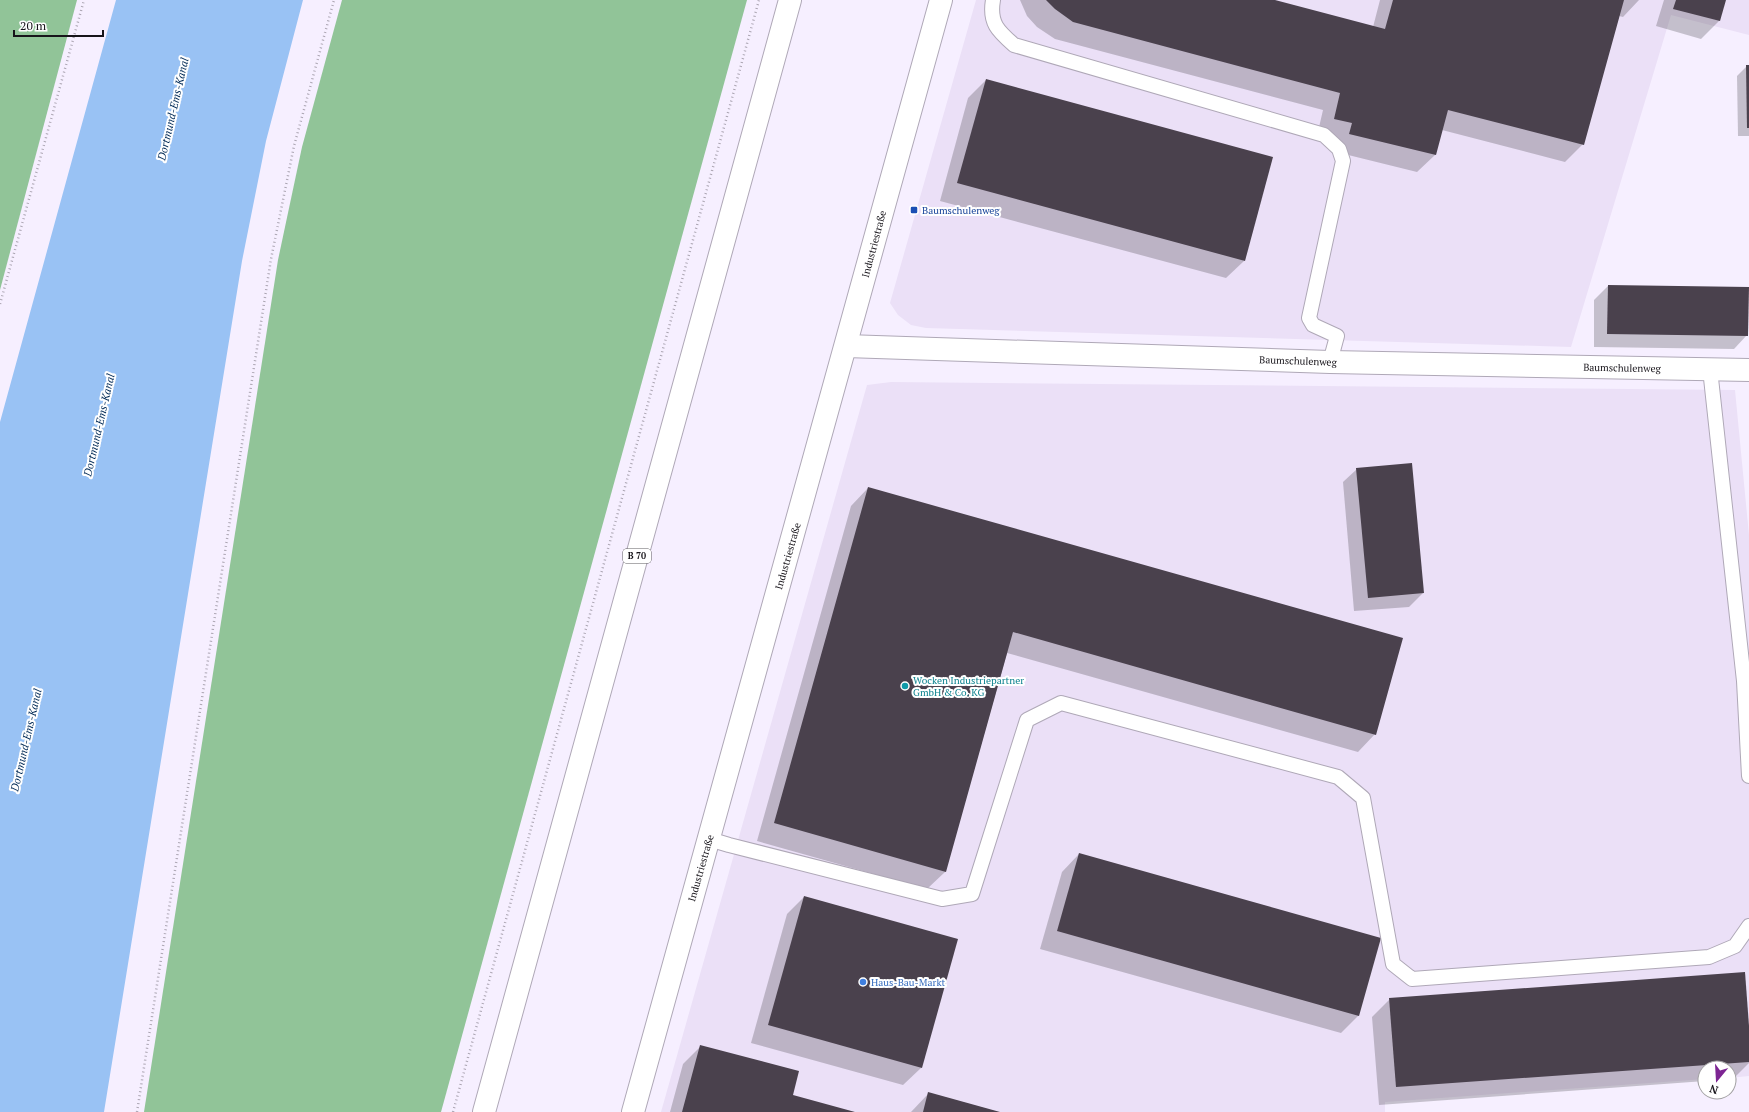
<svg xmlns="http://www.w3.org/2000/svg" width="1749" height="1112" font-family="'PT Serif',serif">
<rect width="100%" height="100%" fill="#f6efff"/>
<g fill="#ebe0f7">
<polygon points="976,0 1749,0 1749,35 1671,15 1571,347 926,328 911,325 898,315 890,303"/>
<polygon points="891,382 1735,390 1749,535 1749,1076 1729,1078 1729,1068 1705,1068 1705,1079 1385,1102 1385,1112 661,1112 867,385"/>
</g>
<g fill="#91c498">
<polygon points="0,0 77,0 0,290"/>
<polygon points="342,0 747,0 441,1112 144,1112 278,260 302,147"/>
</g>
<polygon fill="#99c2f4" points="116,0 303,0 266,141 242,261 104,1112 0,1112 0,422"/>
<g fill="#0003">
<polygon points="1020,0 1272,0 1373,27 1380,0 1639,0 1623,17 1619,16 1583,144 1565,162 1442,130 1435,155 1417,172 1332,151 1317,136 1323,110 1055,39 1037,27 1027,16"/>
<polygon points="1664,0 1725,0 1719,21 1701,39 1656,26"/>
<polygon points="1747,66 1749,66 1749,136 1738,136 1737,76"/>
<polygon points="986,80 1244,261 1226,278 940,201 968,98"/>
<polygon points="1608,286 1747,335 1734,349 1594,347 1594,300"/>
<polygon points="1357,469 1423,593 1409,607 1354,611 1343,482"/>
<polygon points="868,488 1375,734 1358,752 1007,653 945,872 927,889 757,841 851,506"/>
<polygon points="1079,854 1359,1015 1341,1033 1040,949 1062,872"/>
<polygon points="804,897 921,1068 903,1085 751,1043 787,914"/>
<polygon points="1390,999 1749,1039 1749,1063 1733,1079 1729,1079 1729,1068 1705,1068 1705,1081 1379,1105 1372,1017"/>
<polygon points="701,1046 791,1096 853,1112 670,1112 683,1064"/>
<polygon points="929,1093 998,1112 911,1112"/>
</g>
<g fill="#4a414d">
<polygon points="1046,0 1275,0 1385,29 1393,0 1624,0 1584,145 1448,110 1436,155 1349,134 1352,123 1334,119 1340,93 1073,22 1055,9"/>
<polygon points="1676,0 1726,0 1720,21 1673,9"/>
<polygon points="1746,65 1749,65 1749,128 1747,128"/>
<polygon points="986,79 1273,157 1245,261 957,183"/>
<polygon points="1608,285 1749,287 1748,336 1607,334"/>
<polygon points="1412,463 1424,593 1368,598 1356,468"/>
<polygon points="868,487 1403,638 1376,735 1013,632 946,872 774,823"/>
<polygon points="1079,853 1381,938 1359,1016 1057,931"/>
<polygon points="804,896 958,939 922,1068 768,1025"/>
<polygon points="1745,972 1749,1026 1749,1062 1396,1087 1389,998"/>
<polygon points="700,1045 799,1071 793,1095 855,1112 682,1112"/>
<polygon points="928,1092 1000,1112 923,1112"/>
</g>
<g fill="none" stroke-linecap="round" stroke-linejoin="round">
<defs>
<g id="lane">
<path d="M993,0C989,23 998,31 1014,45L1324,135L1339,149L1343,161L1309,318L1313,325L1337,336L1330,362"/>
<polyline points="1710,369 1744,681 1749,776"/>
<polyline points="709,839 729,845 942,899 972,894 1027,720 1061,703 1338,777 1363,798 1393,964 1412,979 1709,957 1735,946 1749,926"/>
</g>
<g id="street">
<polyline points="846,346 1330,362 1749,370"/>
<polyline points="633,1112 941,0"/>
</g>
<polyline id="primary" points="484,1112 790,0"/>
</defs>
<use href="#lane" stroke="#afa8b7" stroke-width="16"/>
<use href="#street" stroke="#afa8b7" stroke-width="24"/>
<use href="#primary" stroke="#afa8b7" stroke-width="24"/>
<g stroke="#aca6b3" stroke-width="2.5" stroke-dasharray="1 3" stroke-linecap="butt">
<polyline points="0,304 84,0"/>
<polyline points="137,1112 271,259 294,146 334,0"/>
<polyline points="453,1112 759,0"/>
</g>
<use href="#lane" stroke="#fff" stroke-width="14"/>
<use href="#street" stroke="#fff" stroke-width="22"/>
<use href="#primary" stroke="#fff" stroke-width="22"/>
</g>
<rect fill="#1a4fb4" stroke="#fff" stroke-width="1.5" x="910" y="206" width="8" height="8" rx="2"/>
<circle fill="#0f9aa8" stroke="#fff" stroke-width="1.5" cx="905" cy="686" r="4"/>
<circle fill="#3f7fe0" stroke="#fff" stroke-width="1.5" cx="863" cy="982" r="4"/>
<g text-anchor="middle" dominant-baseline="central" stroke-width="4" stroke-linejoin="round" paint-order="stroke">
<rect fill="#fff" stroke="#5d5a5f" stroke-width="1" x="623" y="549" width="28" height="14" rx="3"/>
<g font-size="9" font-weight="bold" fill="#17141a">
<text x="637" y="556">B 70</text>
</g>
<g font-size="10" fill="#164399" stroke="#fff" text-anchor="start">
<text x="922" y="210">Baumschulenweg</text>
</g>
<g font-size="10" fill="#17141a" stroke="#fff">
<text transform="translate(874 244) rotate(-75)">Industriestraße</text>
<text transform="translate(1298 361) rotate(2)">Baumschulenweg</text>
<text transform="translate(1622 368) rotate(1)">Baumschulenweg</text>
<text transform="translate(788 556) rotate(-74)">Industriestraße</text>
<text transform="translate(701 868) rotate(-74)">Industriestraße</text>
</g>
<g font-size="10" fill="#0d838f" stroke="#fff" text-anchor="start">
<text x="913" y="680">Wocken Industriepartner<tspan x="913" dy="12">GmbH &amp; Co. KG</tspan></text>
</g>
<g font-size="10" fill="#366cbe" stroke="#fff" text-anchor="start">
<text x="871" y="982">Haus-Bau-Markt</text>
</g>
<g font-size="11" font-style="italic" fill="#002a56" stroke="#fff">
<text transform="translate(173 109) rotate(-77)">Dortmund-Ems-Kanal</text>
<text transform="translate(99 425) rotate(-77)">Dortmund-Ems-Kanal</text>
<text transform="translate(26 740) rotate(-77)">Dortmund-Ems-Kanal</text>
</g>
</g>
<g transform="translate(1717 1080) rotate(198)"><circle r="19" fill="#ffffff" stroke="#a2a1a3"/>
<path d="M0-3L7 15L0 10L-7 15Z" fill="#7d2593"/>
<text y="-6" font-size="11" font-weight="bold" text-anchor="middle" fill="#17141a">N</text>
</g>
<path d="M14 30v6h89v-6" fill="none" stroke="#17141a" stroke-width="2"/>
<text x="20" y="30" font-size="12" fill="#17141a" stroke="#ffffff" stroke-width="3" paint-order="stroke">20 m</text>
</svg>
